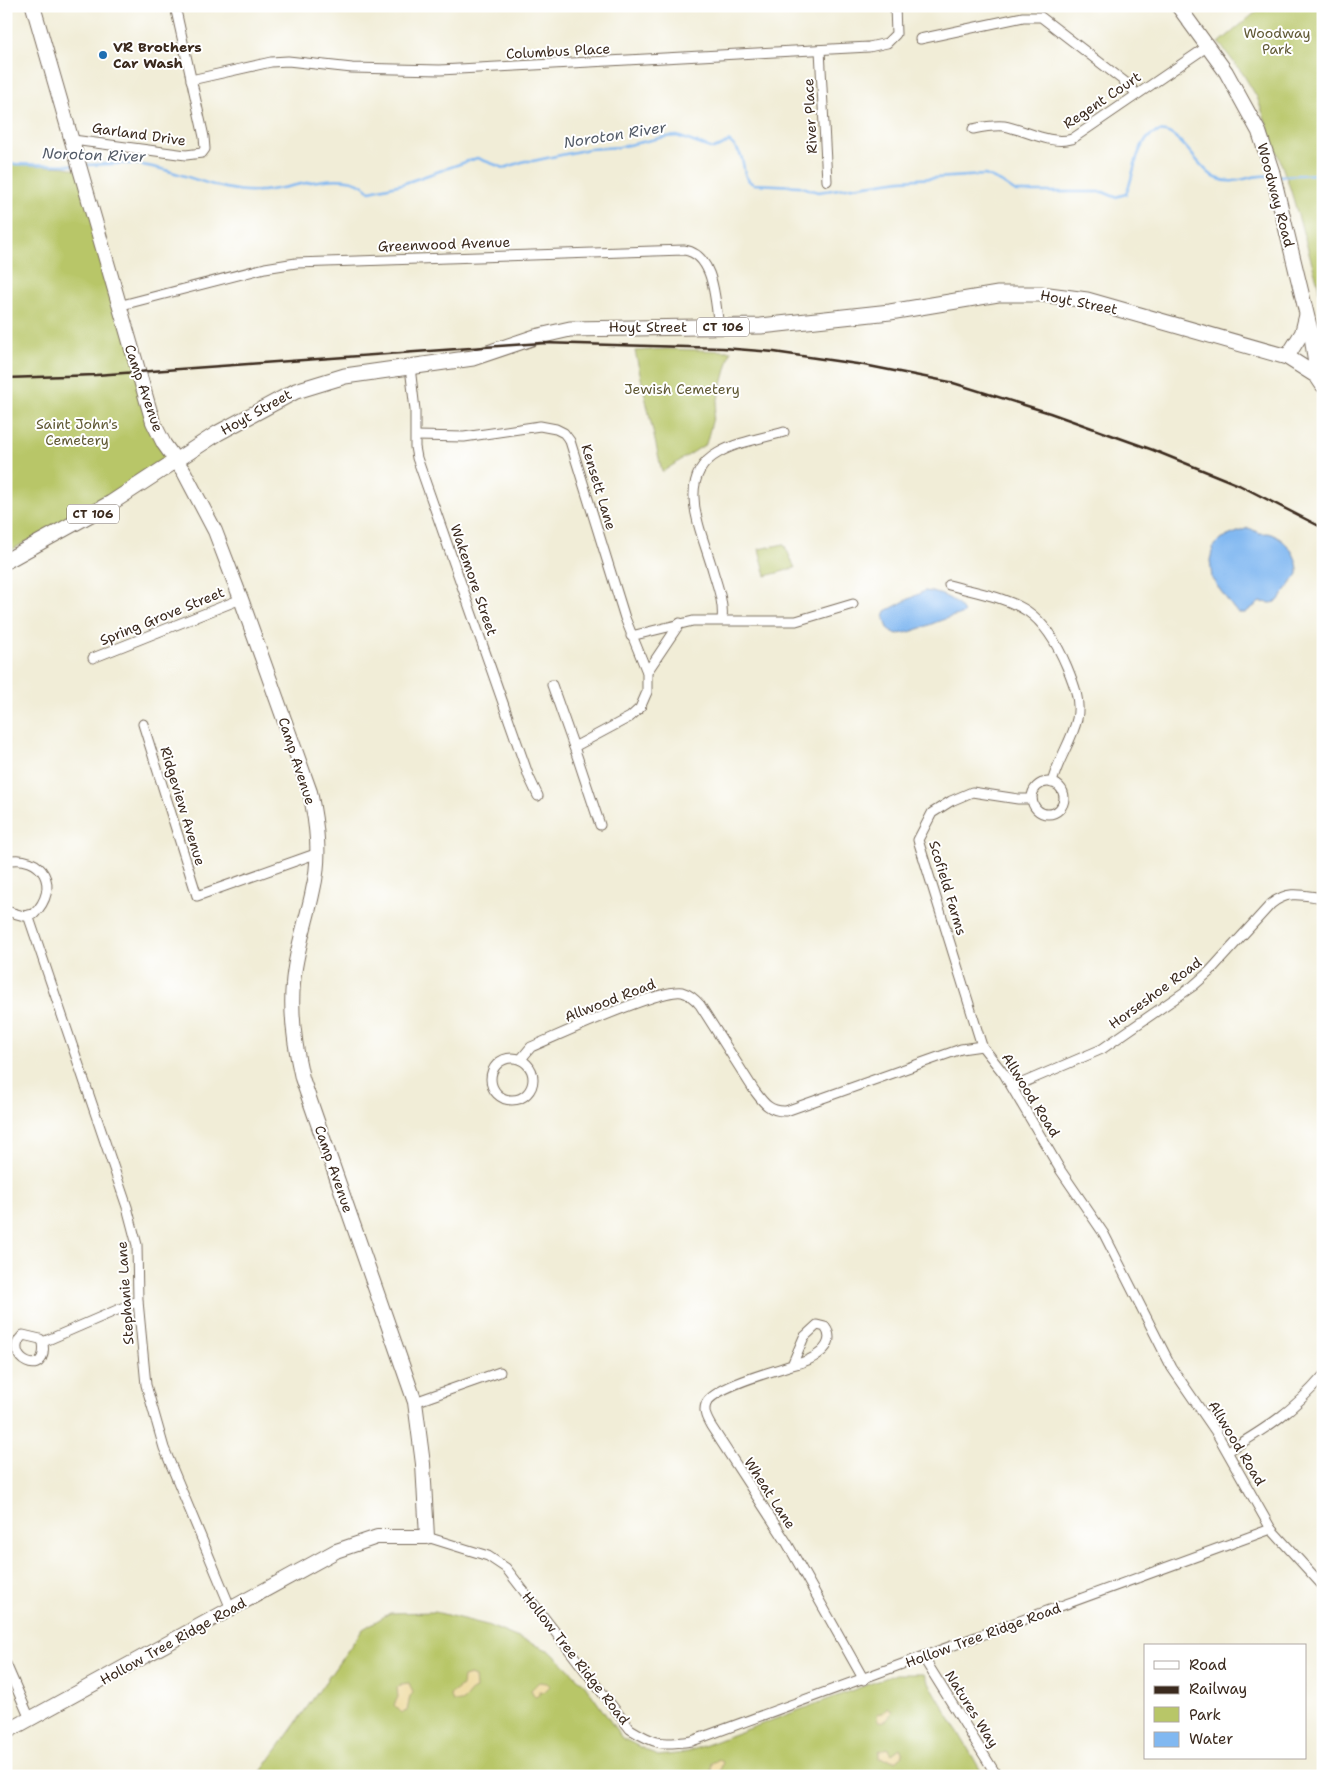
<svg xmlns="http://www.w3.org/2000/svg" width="1329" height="1782" font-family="'Shantell Sans',sans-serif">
<rect width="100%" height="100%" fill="#fff"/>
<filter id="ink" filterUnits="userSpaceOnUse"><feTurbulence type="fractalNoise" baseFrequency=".02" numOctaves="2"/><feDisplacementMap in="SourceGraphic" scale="10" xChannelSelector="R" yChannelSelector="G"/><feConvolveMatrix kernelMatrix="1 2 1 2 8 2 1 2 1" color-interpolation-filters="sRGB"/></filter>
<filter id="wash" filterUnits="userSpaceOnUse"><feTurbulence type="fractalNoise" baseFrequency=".0096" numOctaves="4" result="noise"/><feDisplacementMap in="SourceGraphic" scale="20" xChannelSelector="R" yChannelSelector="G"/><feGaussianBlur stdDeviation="1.12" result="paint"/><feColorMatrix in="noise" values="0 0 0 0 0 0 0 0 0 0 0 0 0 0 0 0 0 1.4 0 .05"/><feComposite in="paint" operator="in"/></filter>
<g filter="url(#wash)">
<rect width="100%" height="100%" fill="#f1edd7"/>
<g fill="#b8c668" stroke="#7a7843">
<polygon points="1263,6 1323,6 1323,309 1317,280 1290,188 1257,97 1243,74 1219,43"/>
<polygon points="6,163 66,167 78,170 168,459 117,492 6,553"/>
<polygon points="667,349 731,351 706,444 662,472 635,351"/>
<polygon points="784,544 795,568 766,576 759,549"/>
<polygon points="435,1612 487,1625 550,1651 585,1685 622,1738 658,1756 684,1753 896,1674 924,1674 984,1776 258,1776 363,1629 390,1613"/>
</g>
<g fill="#eeda9e" stroke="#94825e">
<path d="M470,1675L475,1677L476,1689C465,1692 468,1705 453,1702L450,1695L462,1686L463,1677Z"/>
<polygon points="539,1682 547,1683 550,1686 544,1692 539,1691 539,1695 535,1697 531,1690"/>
<polygon points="409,1683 413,1693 410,1696 407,1711 402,1713 394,1705 398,1697 397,1688 401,1684"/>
<path d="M887,1707L892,1711C889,1718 887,1723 878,1721L877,1714L883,1713Z"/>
<polygon points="888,1748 892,1754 900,1748 903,1755 896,1761 879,1758 879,1751"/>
<polygon points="719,1760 723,1762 719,1774 714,1775 711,1771 712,1763"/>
</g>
<g fill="#81b8f1" stroke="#5e7188">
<path d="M1248,528C1253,529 1254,531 1259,533C1262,534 1267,532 1271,534C1287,540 1299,557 1298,574L1278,601L1272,603L1260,602L1245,613H1239L1234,609L1212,579L1210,560L1213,548L1220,539Z"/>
<path d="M924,591C939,592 956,599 964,612L961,615C943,616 908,638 893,633C887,630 886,622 884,616L886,611Z"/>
</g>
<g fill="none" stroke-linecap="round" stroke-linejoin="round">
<g stroke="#81b8f1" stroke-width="2.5">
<polyline points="6,164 74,165"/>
<path d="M84,165C103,165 123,162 142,165C180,170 220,194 260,191C291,190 346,165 370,191L402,184L477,158L504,168L525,161H533L589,149L619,147L665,137L677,136L713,149L722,146L729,141C733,145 738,149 740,154C746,165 741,177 753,184L799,186L818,192L901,180L985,175L1001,182L1016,192H1103L1115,197L1126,194C1133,179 1134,158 1143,144C1170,105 1194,168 1216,178C1237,187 1247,174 1268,176"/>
<polyline points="1278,176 1320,174 1323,171"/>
<polyline points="1322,1776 1323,1776"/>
</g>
</g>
</g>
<g filter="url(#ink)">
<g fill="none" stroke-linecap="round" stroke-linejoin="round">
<defs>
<g id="street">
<polyline points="920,39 1023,17 1041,17 1129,85 1136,94"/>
<polyline points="820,50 827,181"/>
<polyline points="191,80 271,62 288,61 352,68 440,70 869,47 887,43 896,34 895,6"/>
<path d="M973,129C983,127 993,125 1004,126C1026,130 1049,145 1072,139L1208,46"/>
<polyline points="73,140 186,155 202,153 205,149 204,137 175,6"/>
<path d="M118,306L265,268L296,263L684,250C715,254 715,302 719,327"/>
<polyline points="410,367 415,410 415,447 417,458 529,777 538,796"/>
<polyline points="416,436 464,437 540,426 556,429 564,433 570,441 625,618 647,672 647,692 640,708 630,717 574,747 552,685"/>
<path d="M949,585C1013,602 1039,601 1067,667C1074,684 1081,701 1077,719C1072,741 1057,761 1052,783"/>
<path d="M722,620C724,603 718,588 713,571C703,534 673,478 718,453C737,442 763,438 784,432"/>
<polyline points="631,636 693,621 796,621 853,604"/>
<polyline points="93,658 241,599"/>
<polyline points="647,672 680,623"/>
<polyline points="143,724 197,896 318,853"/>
<polyline points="574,747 600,825"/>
<circle cx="1048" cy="798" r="16"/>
<polyline points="1032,799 1018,799 972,792 951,801 932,813 918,840 982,1046 1004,1074 1061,1171 1104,1234 1172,1368 1216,1432 1271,1529"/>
<path d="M6,861C43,853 61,887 34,914L24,916L6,911"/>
<polyline points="28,915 127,1207 137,1245 138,1301 146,1385 164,1448 231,1609"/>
<circle cx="512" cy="1079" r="21"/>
<path d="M521,1059L531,1047C557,1036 660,988 682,992C689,994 695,999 700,1005L754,1090C763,1102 769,1112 786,1111L961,1049L982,1046"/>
<path d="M1013,1087L1102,1049L1193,986L1209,972L1271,904C1288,890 1302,895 1323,898"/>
<path d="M43,1342L40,1339L23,1335C0,1357 49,1383 43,1342L138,1301"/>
<path d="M792,1365C809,1362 840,1347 825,1327L817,1325L804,1337L792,1365C774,1371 713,1387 706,1404C703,1412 707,1419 711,1426L787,1543L864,1680"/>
<polyline points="415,1402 500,1372"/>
<path d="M1228,1451C1267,1428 1293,1411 1323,1376"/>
<path d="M427,1537L488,1556L506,1568L630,1729C656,1745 662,1745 692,1741L1271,1529L1323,1586"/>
<polyline points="923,1657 997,1776"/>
<polyline points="6,1664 30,1719"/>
</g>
<g id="secondary">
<polyline points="1178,6 1226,72 1259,132 1272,171 1311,332 1317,376"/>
<polyline points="1287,357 1302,333 1306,317"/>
<path d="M6,1732L336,1551L377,1537H427L423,1464L415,1402L302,1078C295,1047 290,1016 293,984C295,952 307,921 313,890C321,857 317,825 310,792L241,599L215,531L184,472L164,444L153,422L33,6"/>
</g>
<polyline id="primary" points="6,561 111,503 218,433 296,391 345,376 473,358 535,337 570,329 761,326 890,312 998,294 1041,294 1087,300 1287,357 1317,376 1323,385"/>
</defs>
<use href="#street" stroke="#7b6e5f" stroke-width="11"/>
<use href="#secondary" stroke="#7b6e5f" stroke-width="16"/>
<use href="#primary" stroke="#7b6e5f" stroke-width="17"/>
<use href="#street" stroke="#fff" stroke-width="9"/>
<use href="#secondary" stroke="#fff" stroke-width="14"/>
<use href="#primary" stroke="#fff" stroke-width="15"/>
<polyline stroke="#3b2a1e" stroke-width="2.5" points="6,378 96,375 542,343 723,348 774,352 864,365 950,382 1050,413 1153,450 1239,485 1323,528"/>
</g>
</g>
<circle fill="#1f6fb2" stroke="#fff" stroke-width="2" cx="103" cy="55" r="5"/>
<g text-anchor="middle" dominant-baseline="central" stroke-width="4" stroke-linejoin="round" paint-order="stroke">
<g fill="#fff" stroke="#766a62" stroke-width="1">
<rect x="697" y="317.5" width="52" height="19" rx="4"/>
<rect x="67" y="504.5" width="52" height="19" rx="4"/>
</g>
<g font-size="12" font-weight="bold" fill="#3b2a1e">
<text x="723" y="327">CT 106</text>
<text x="93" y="514">CT 106</text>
</g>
<g font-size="14" fill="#605934" stroke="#fff">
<text x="1277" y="33">Woodway<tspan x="1277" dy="16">Park</tspan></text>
<text x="682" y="389">Jewish Cemetery</text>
<text x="77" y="424">Saint John's<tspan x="77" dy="16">Cemetery</tspan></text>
</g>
<g font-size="14" font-weight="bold" fill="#3b2a1e" stroke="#fff" text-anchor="start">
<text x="113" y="47">VR Brothers<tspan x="113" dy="16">Car Wash</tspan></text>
</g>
<g font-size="14" fill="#3b2a1e" stroke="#fff">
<text transform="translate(558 51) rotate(-3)">Columbus Place</text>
<text transform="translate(1102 100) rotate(-34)">Regent Court</text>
<text transform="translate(810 116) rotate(-93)">River Place</text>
<text transform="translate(139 134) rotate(8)">Garland Drive</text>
<text transform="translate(1276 195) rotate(75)">Woodway Road</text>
<text transform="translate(444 244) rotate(-2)">Greenwood Avenue</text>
<text transform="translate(1079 302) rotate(11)">Hoyt Street</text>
<text x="648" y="327">Hoyt Street</text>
<text transform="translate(144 388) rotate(71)">Camp Avenue</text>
<text transform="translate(256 412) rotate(-29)">Hoyt Street</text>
<text transform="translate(599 487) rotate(73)">Kensett Lane</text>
<text transform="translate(474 580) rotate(71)">Wakemore Street</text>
<text transform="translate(162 616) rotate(-22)">Spring Grove Street</text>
<text transform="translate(297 761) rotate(72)">Camp Avenue</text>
<text transform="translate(183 806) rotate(73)">Ridgeview Avenue</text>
<text transform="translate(948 888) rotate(73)">Scofield Farms</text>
<text transform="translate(1155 993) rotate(-36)">Horseshoe Road</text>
<text transform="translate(610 1000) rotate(-21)">Allwood Road</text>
<text transform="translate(1031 1095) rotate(58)">Allwood Road</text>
<text transform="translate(334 1169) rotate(71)">Camp Avenue</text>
<text transform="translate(125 1293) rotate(-94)">Stephanie Lane</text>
<text transform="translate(1237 1443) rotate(59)">Allwood Road</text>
<text transform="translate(770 1493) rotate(57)">Wheat Lane</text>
<text transform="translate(983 1635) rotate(-20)">Hollow Tree Ridge Road</text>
<text transform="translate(173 1641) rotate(-29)">Hollow Tree Ridge Road</text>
<text transform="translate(576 1658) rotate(52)">Hollow Tree Ridge Road</text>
<text transform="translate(972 1709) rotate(58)">Natures Way</text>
</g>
<g font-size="15" font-style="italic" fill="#545c68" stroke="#fff">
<text transform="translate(615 135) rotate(-9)">Noroton River</text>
<text transform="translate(94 155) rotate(2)">Noroton River</text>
</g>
</g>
<rect width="1329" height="1782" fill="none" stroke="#fff" stroke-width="25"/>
<rect x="1144" y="1644" width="162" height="115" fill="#ffffff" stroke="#b1aaa5"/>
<rect x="1154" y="1661" width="25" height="8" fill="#ffffff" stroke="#b1aaa5"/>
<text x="1189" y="1670" font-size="15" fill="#3b2a1e">Road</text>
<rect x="1154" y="1686" width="25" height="8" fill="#3b2a1e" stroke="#b1aaa5"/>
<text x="1189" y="1694" font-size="15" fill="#3b2a1e">Railway</text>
<rect x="1154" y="1707" width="25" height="15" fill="#b8c668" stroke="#b1aaa5"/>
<text x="1189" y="1720" font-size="15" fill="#3b2a1e">Park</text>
<rect x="1154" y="1732" width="25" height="15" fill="#81b8f1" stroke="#b1aaa5"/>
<text x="1189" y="1744" font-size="15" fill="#3b2a1e">Water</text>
</svg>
